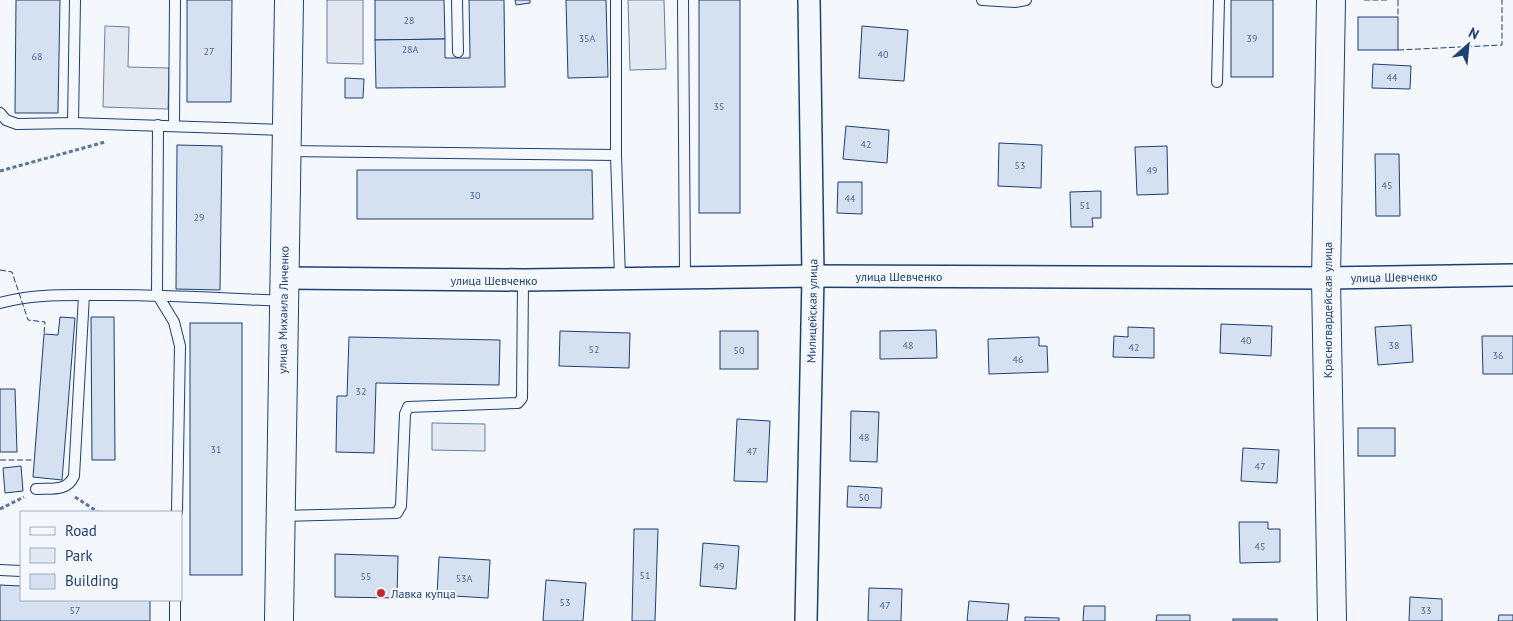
<svg xmlns="http://www.w3.org/2000/svg" width="1513" height="621" font-family="'PT Sans',sans-serif">
<rect width="100%" height="100%" fill="#f4f7fb"/>
<g fill="#e3e9f0" stroke="#687fa3">
<polygon points="628,0 664,0 666,69 630,70"/>
<polygon points="432,423 485,424 485,451 432,450"/>
</g>
<g fill="#e3e8f0" stroke="#687fa3">
<polygon points="327,0 363,0 363,64 327,63"/>
<polygon points="105,26 129,27 128,67 169,68 168,109 103,107"/>
</g>
<g fill="#d5e0f0" stroke="#1d3f73">
<polygon points="16,0 60,0 58,113 15,113"/>
<polygon points="187,0 232,0 231,102 187,102"/>
<polygon points="375,0 444,0 445,39 375,40"/>
<polygon points="469,0 504,0 505,87 376,88 375,40 445,39 445,58 470,58"/>
<polygon points="515,0 530,0 530,3 516,5"/>
<polygon points="566,0 606,0 608,77 568,78"/>
<rect x="699" y="0" width="41" height="213"/>
<rect x="1231" y="0" width="42" height="77"/>
<rect x="1358" y="17" width="40" height="33"/>
<polygon points="862,26 908,30 904,81 859,78"/>
<polygon points="1373,64 1411,66 1410,89 1372,88"/>
<polygon points="345,78 364,79 363,98 345,98"/>
<polygon points="846,126 889,130 887,163 843,159"/>
<polygon points="999,143 1042,145 1041,188 998,186"/>
<polygon points="177,145 222,146 220,290 176,289"/>
<polygon points="1167,146 1168,194 1137,195 1135,147"/>
<polygon points="1375,154 1399,154 1400,216 1376,216"/>
<polygon points="357,170 592,170 593,219 357,219"/>
<polygon points="838,182 862,182 862,214 837,213"/>
<polygon points="1101,191 1101,218 1092,218 1093,227 1071,227 1070,192"/>
<polygon points="60,317 75,318 62,480 33,477 44,334 58,335"/>
<polygon points="91,317 114,317 115,460 92,460"/>
<rect x="190" y="323" width="52" height="252"/>
<polygon points="1221,324 1272,326 1271,356 1220,353"/>
<polygon points="1411,325 1413,362 1378,365 1375,327"/>
<polygon points="1128,327 1154,328 1154,358 1113,357 1114,336 1128,337"/>
<polygon points="936,330 937,358 880,359 880,331"/>
<polygon points="560,331 630,333 629,368 559,366"/>
<rect x="720" y="331" width="38" height="38"/>
<polygon points="1482,336 1513,336 1513,374 1483,374"/>
<polygon points="349,337 500,340 499,385 376,383 374,453 336,452 337,396 347,396"/>
<polygon points="1039,337 1039,346 1047,346 1048,372 989,374 988,339"/>
<polygon points="0,389 15,389 17,452 0,452"/>
<polygon points="851,411 879,412 877,462 850,461"/>
<polygon points="737,419 770,421 767,482 734,481"/>
<rect x="1358" y="428" width="37" height="28"/>
<polygon points="1243,448 1279,450 1277,483 1241,481"/>
<polygon points="21,466 23,491 5,493 3,468"/>
<polygon points="848,486 882,488 881,508 847,507"/>
<polygon points="1239,522 1268,522 1268,529 1280,529 1280,562 1240,563"/>
<polygon points="634,529 658,529 655,621 632,621"/>
<polygon points="703,543 739,546 736,589 700,586"/>
<polygon points="335,554 398,556 397,598 335,597"/>
<polygon points="439,557 490,560 488,598 437,595"/>
<polygon points="546,580 586,583 583,621 543,621"/>
<polygon points="0,585 21,586 21,600 150,600 150,621 0,621"/>
<polygon points="869,588 902,589 901,621 868,621"/>
<polygon points="1410,597 1442,599 1442,621 1409,621"/>
<polygon points="969,601 1009,604 1007,621 967,621"/>
<polygon points="1084,606 1105,606 1105,621 1083,621"/>
<polygon points="1157,615 1190,615 1190,621 1156,621"/>
<polygon points="1499,615 1513,615 1513,621 1498,621"/>
<polygon points="1025,617 1059,618 1059,621 1025,621"/>
<rect x="1233" y="619" width="44" height="2"/>
</g>
<g fill="none" stroke-linecap="round" stroke-linejoin="round">
<defs>
<g id="lane">
<polyline points="457,0 458,52"/>
<polyline points="683,0 685,277"/>
<polyline points="982,0 1015,2 1026,0"/>
<polyline points="1217,82 1219,0"/>
<polyline points="0,113 6,120 17,124 73,123 285,130"/>
<polyline points="73,123 75,0"/>
<polyline points="158,125 157,294 174,322 180,346 177,512"/>
<polyline points="174,126 175,0"/>
<polyline points="287,151 616,155 616,0"/>
<polyline points="616,155 620,278"/>
<path d="M0,303C31,294 63,295 95,295C158,294 220,298 283,301"/>
<path d="M36,489C51,488 67,492 74,476L84,295"/>
<polyline points="281,516 397,513 401,506 405,414 408,407 518,403 522,398 523,280"/>
<polyline points="0,570 21,571"/>
<polyline points="175,621 175,600"/>
</g>
<g id="street">
<polyline points="284,278 523,280 813,276 1326,278 1513,275"/>
<polyline points="806,621 813,276 809,0"/>
</g>
<g id="secondary">
<polyline points="1331,0 1326,278 1332,621"/>
<polyline points="279,621 289,0"/>
</g>
</defs>
<use href="#lane" stroke="#1d3f73" stroke-width="12"/>
<use href="#street" stroke="#1d3f73" stroke-width="24"/>
<use href="#secondary" stroke="#1d3f73" stroke-width="30"/>
<g stroke="#5e769c" stroke-width="3" stroke-dasharray="4 2.5" stroke-linecap="butt">
<polyline points="0,171 105,142"/>
<polyline points="75,497 98,512"/>
<polyline points="0,509 24,497"/>
</g>
<use href="#lane" stroke="#f4f7fb" stroke-width="10"/>
<use href="#street" stroke="#f4f7fb" stroke-width="21"/>
<use href="#secondary" stroke="#f4f7fb" stroke-width="28"/>
<g stroke="#1d3f73" stroke-width="1" stroke-dasharray="6 2.5" stroke-linecap="butt">
<polyline points="1364,0 1388,0"/>
<polyline points="1398,0 1398,17"/>
<polyline points="1398,50 1502,45 1502,0"/>
<polyline points="0,270 12,272 28,320 45,322 44,334"/>
<polyline points="0,460 34,460"/>
</g>
</g>
<circle fill="#c62828" stroke="#f4f7fb" stroke-width="2" cx="381" cy="593" r="5"/>
<g text-anchor="middle" dominant-baseline="central" stroke-width="4" stroke-linejoin="round" paint-order="stroke">
<g font-size="10" fill="#4b6792">
<text x="409" y="20">28</text>
<text x="587" y="38">35А</text>
<text x="1252" y="38">39</text>
<text x="410" y="49">28А</text>
<text x="209" y="51">27</text>
<text x="883" y="54">40</text>
<text x="37" y="56">68</text>
<text x="1392" y="77">44</text>
<text x="719" y="106">35</text>
<text x="866" y="144">42</text>
<text x="1020" y="165">53</text>
<text x="1152" y="170">49</text>
<text x="1387" y="185">45</text>
<text x="475" y="195">30</text>
<text x="850" y="198">44</text>
<text x="1085" y="205">51</text>
<text x="199" y="217">29</text>
<text x="1246" y="340">40</text>
<text x="908" y="345">48</text>
<text x="1394" y="345">38</text>
<text x="1134" y="347">42</text>
<text x="594" y="349">52</text>
<text x="739" y="350">50</text>
<text x="1498" y="355">36</text>
<text x="1018" y="359">46</text>
<text x="361" y="391">32</text>
<text x="864" y="437">48</text>
<text x="216" y="449">31</text>
<text x="752" y="451">47</text>
<text x="1260" y="466">47</text>
<text x="864" y="497">50</text>
<text x="1260" y="546">45</text>
<text x="719" y="566">49</text>
<text x="645" y="575">51</text>
<text x="366" y="576">55</text>
<text x="464" y="578">53А</text>
<text x="565" y="602">53</text>
<text x="885" y="605">47</text>
<text x="75" y="610">57</text>
<text x="1426" y="610">33</text>
</g>
<g font-size="12" fill="#1d3f73" stroke="#f4f7fb">
<text x="899" y="276">улица Шевченко</text>
<text transform="translate(1394 277) rotate(-1)">улица Шевченко</text>
<text x="494" y="280">улица Шевченко</text>
<text transform="translate(283 310) rotate(-89)">улица Михаила Личенко</text>
<text transform="translate(1327 310) rotate(-90)">Красногвардейская улица</text>
<text transform="translate(812 311) rotate(-89)">Милицейская улица</text>
</g>
<g font-size="12" fill="#1d3f73" stroke="#f4f7fb" text-anchor="start">
<text x="391" y="593">Лавка купца</text>
</g>
</g>
<rect x="20" y="511" width="162" height="90" fill="#f4f7fb" stroke="#9eadc5"/>
<rect x="30" y="527" width="25" height="8" fill="#f4f7fb" stroke="#9eadc5"/>
<text x="65" y="536" font-size="15" fill="#1d3f73">Road</text>
<rect x="30" y="548" width="25" height="15" fill="#e3e9f0" stroke="#9eadc5"/>
<text x="65" y="561" font-size="15" fill="#1d3f73">Park</text>
<rect x="30" y="574" width="25" height="15" fill="#d5e0f0" stroke="#9eadc5"/>
<text x="65" y="586" font-size="15" fill="#1d3f73">Building</text>
<g transform="translate(1468 45) rotate(27)" stroke="#f4f7fb" stroke-width="4" paint-order="stroke">
<path d="M0-4L9 19L0 12L-9 19Z" fill="#1d3f73"/>
<text y="-8" font-size="14" font-weight="bold" text-anchor="middle" fill="#1d3f73">N</text>
</g>
</svg>
